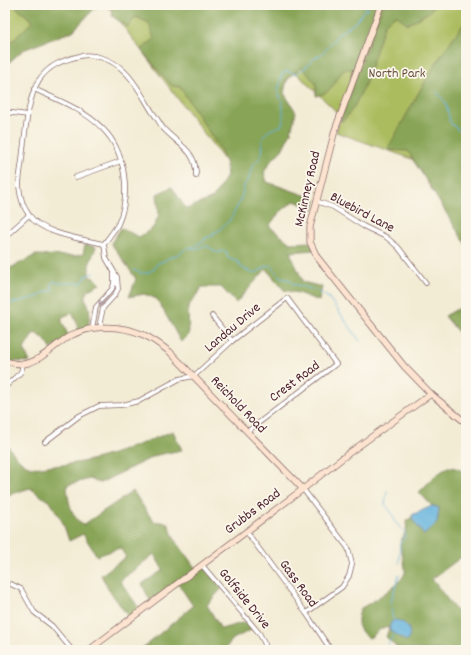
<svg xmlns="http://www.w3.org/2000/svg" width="471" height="655" font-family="Dekko,sans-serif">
<rect width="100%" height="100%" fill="#fbf7ec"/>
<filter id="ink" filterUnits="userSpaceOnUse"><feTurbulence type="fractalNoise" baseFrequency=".025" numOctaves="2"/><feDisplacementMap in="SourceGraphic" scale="8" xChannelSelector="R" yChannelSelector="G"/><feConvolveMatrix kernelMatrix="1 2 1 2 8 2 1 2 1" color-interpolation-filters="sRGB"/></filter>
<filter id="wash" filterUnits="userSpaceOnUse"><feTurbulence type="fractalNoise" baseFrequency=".012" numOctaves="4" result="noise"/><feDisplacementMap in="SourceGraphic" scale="16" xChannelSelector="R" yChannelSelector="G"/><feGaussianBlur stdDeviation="0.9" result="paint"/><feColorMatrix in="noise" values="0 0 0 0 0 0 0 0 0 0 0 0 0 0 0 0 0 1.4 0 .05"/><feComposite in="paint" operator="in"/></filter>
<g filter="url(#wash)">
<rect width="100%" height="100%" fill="#f3ecd5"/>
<g fill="#abbc5f" stroke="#7a6e45">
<polygon points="5,5 74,5 5,57"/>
<polygon points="107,5 466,5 466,235 412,159 336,132 341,116 295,72 280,88 243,185"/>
</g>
<g fill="#88a456" stroke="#696240">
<polygon points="13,5 101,5 95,8 73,31 23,50 5,66 5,48 33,21"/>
<path d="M103,5H381L357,70L346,69C336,76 336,85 328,91C325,94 319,95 316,96V84L302,67L287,79L284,93L296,112L291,132L282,150L271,161L264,172L267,182L316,199L314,209L294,201L279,213L269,226L290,243L310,242L314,250L290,252L303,282L322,287L319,301L298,293L284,290L266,269L236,303L221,287H202L188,307L189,335L181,342L157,299L144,294L129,297L136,279L111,243L121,228L139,237L153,228L159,215L157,194L172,187L186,209L213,198L227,176L226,165L221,151L180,87L172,86L141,50L154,39L149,23L136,17L128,27L112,16V10Z"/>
<polygon points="383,5 435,5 428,13 408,24 396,15 385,23 366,82 354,107 344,120 340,121"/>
<path d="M466,21V245L408,151L387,150C412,106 434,60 466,21Z"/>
<path d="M85,245L96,247L89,265V276L96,279L100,284L88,290L85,298C92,310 90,318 87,330L78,333L77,323L72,313L62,317V322L69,337L51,349C47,342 43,336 34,333L24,349L30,362L5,361V278L8,269L36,255L75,256L83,254Z"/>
<polygon points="466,304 466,360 462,357 466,342 445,316"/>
<path d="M173,431L182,450L157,455L100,483L90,479L67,485C68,500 70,515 83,525L133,491L153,521L168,523L174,538L196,569L202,565L222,588L207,605L221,629L245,622L253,629L233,639L224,650H140L193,606L178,583L151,603L142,584L163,570L154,554L120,581L141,611L130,619L109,590L101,575L126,557L120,548L97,556L83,534L69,541L63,523L51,503L30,488L5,496V446L7,445C13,452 21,465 32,467C36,468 42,467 47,466C91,465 133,447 173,431Z"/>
<path d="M448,467C455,467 460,469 466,474V557L464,555L432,579L466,624V650H422L398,648L386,637L389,628L385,627C378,629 375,636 369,638C356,630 356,620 361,608C371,603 402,583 405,573C406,567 401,551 400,545C402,534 408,535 406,521L412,517L424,535L437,523L439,508L434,506H432L419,492L435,476Z"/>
</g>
<g fill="#63b2dd" stroke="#566884">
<polygon points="432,506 434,506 439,508 437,523 424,535 413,520 412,515"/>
<path d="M396,620C406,622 413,630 408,640L406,641L389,629L391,622Z"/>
</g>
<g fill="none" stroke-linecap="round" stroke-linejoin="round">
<g stroke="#63b2dd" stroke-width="1">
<polyline points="437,92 446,103 450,122 458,130 466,132"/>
<path d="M192,248L196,250C206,243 208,246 217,253L222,251H226L228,258L238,262L241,267L252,273H256L265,267L271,265L281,278L290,280L293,284L318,291L329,298L360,341"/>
<path d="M134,270L140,273H147L153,270L158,263L164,261L170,257L177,255L189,247L192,248L197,244L204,241L205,238L213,236V233L220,230C222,225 226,225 229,221C236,210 243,197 244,185C251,179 249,172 253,165C256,161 261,159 262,153C264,147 260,140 264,135C268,130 275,128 281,126L283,121V108L282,102L278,92L282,74L286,71L295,74L305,68L312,60L324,52L339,33L353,24L359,18L363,11L369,9L362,5"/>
<polyline points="5,307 9,304 40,296 42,293 53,290 51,284 55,281 58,283 82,283 87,275 94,273"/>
<polyline points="387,491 385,504 391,512 396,523 405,533 405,537 400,543 399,563"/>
<polyline points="394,621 392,615 391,601 399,575"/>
<polyline points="185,648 185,650"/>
<polyline points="386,650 390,640 395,634"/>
</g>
</g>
</g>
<g filter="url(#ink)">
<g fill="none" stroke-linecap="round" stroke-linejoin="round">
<defs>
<g id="street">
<path d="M34,89C58,100 85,110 103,129C126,152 131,195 118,224C114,231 108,238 104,244L106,258L117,277L118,289L114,296L103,308L100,322L102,327"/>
<polyline points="5,112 28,115"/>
<polyline points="76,177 121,161"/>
<polyline points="316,201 333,207 363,226 386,237 398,247 426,283"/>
<polyline points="5,239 9,233 29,215"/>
<path d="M104,244C82,239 42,234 29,215C23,207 20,196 19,186C19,178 21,168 22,159C25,136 27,99 39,80C49,65 63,60 80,56C95,53 113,60 124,71C136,82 144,99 153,113C157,118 160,124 163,128C178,145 197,150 196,176"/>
<polyline points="212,316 232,341"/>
<polyline points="92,329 96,307 112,289 114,284 114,273"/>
<polyline points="5,387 21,372 23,364"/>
<polyline points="45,442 79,416 99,406 122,405 139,401 179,379 194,376 232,341 287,298 336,364 248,431"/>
<polyline points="303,489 348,548 352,564 349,576 342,587 306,613"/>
<polyline points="246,531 306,613 331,650"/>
<polyline points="202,565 259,633 265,644 263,650"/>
<polyline points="11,584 21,589 34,612 52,626 72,650"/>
</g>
<g id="secondary">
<polyline points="381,5 335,130 310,227 310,242 317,257 404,366 431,394 466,423"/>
<path d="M5,361C11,363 17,364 23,364C41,362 55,344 70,336C92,324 121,325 144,335C153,339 162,346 170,352L303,489"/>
<polyline points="89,650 303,489 349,453 431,394"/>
</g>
</defs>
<use href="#street" stroke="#856766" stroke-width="5.5"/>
<use href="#secondary" stroke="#856766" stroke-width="7"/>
<use href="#street" stroke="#fff" stroke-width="4"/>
<use href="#secondary" stroke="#fde4d1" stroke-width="5.5"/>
</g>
<defs><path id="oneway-shaft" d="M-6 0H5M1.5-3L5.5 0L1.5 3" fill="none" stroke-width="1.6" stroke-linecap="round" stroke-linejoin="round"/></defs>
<use stroke="#ae9aa0" href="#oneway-shaft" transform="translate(103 301) rotate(136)"/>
</g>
<g text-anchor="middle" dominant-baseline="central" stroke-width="3.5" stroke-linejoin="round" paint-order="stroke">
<g font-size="14" fill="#674e3b" stroke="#fbf7ec">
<text x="397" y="74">North Park</text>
</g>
<g font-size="14" fill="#4a1f2b" stroke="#fbf7ec">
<text transform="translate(308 189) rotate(-77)">McKinney Road</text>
<text transform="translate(362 213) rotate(28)">Bluebird Lane</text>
<text transform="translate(233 328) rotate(-40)">Landau Drive</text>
<text transform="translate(295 382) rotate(-37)">Crest Road</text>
<text transform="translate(238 405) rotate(46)">Reichold Road</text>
<text transform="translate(253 512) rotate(-37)">Grubbs Road</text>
<text transform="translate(298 584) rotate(54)">Gass Road</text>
<text transform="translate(244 599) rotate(51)">Golfside Drive</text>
</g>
</g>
<rect width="471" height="655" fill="none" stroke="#fbf7ec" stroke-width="20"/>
</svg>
